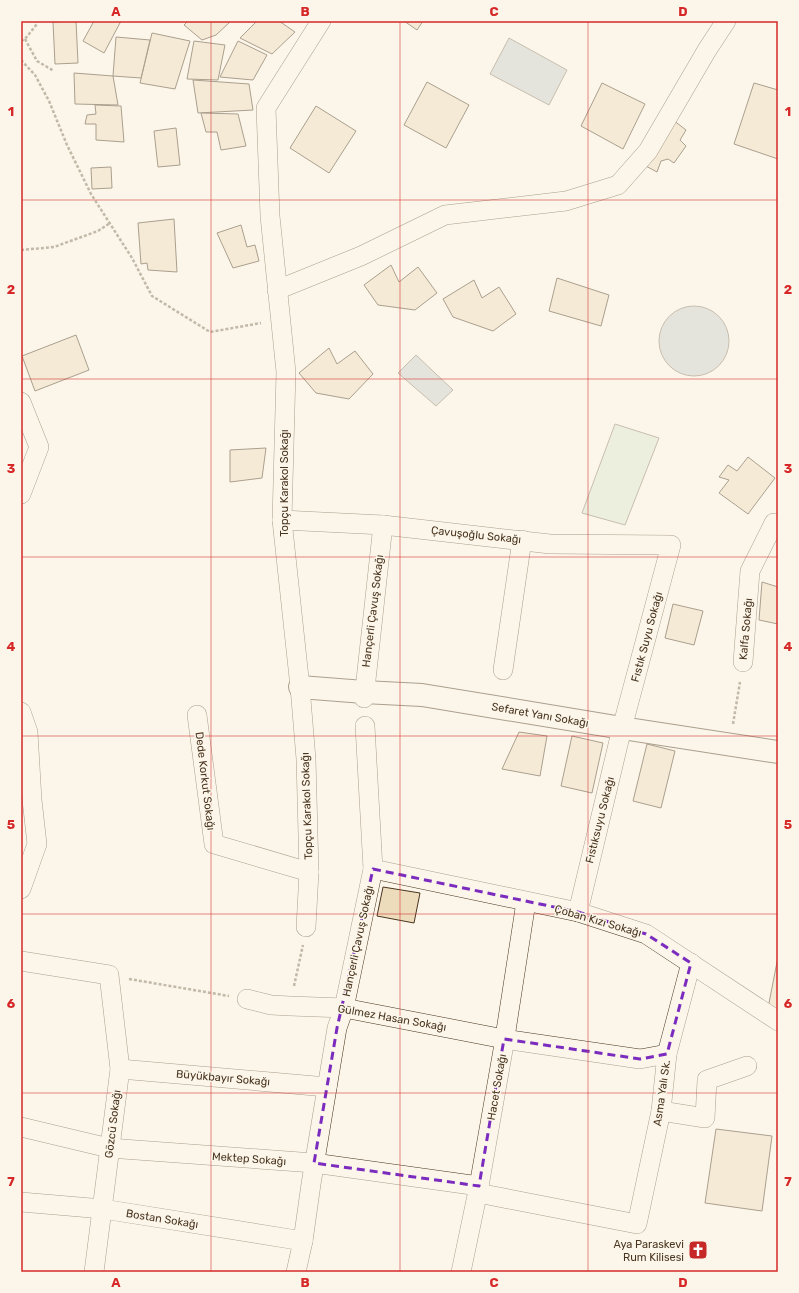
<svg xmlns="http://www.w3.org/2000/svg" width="799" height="1293" font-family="Rubik,sans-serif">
<rect width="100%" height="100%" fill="#fbf6e9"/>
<polygon fill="#dce7d0" stroke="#887966" points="615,424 659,438 625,525 582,513"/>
<g fill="#c9cecd" stroke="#887966">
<polygon points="509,38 567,70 549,105 490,74"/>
<circle cx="694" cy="341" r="35"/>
<polygon points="416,355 453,390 436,406 398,373"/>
</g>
<g fill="#ecdcbc" stroke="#4a3520">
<polygon points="76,21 78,63 55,64 53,22"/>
<polygon points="94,21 121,21 104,53 83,41"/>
<polygon points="188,21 231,21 216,35 202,40 184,25"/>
<polygon points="257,21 279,21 295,32 272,54 240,38"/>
<polygon points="404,21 423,21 417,30"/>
<polygon points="152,33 190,41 175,89 140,83"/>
<polygon points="116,37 150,40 141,78 113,76"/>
<polygon points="194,41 225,45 218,80 187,79"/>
<polygon points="238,41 267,55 253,80 220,77"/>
<polygon points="74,73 113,76 118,105 75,104"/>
<polygon points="193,80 249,84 253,110 198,113"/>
<polygon points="427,82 469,105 446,148 404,125"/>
<polygon points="602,83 645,104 623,149 581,126"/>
<polygon points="754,83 778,90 778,159 734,144"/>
<polygon points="95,105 121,106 124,142 96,140 96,124 85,124 87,115 96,114"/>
<polygon points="316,106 356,131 329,173 290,148"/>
<polygon points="201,113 238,114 246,146 221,150 217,132 206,132"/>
<polygon points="673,120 686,130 680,140 686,146 674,163 668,159 661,161 657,172 644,165"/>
<polygon points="176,128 180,165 158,167 154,131"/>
<polygon points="111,167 112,188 92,189 91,168"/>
<polygon points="174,219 177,272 148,270 147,263 141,264 138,223"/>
<polygon points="241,225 247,247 255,245 259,261 233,268 217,233"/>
<polygon points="391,265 399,282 418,267 437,293 415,310 378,305 364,285"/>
<polygon points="557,278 609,295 601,326 549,311"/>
<polygon points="474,280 482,298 499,287 516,314 493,331 453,317 443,299"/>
<polygon points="76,335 89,370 35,391 22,356"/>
<polygon points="329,348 337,364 355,351 373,374 349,399 316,393 299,373"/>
<polygon points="266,448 262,478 230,482 230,450"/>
<polygon points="748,457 775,478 748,514 719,493 729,480 719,477 728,465 737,471"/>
<polygon points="762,582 778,587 778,624 759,620"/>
<polygon points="673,604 703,611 694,645 665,638"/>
<polygon points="519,732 547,736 540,776 502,769"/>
<polygon points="572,736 603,743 592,793 561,786"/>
<polygon points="647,744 675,751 661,808 633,801"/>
<polygon points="383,887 420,893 414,923 377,916"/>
<polygon points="778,957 778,1010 768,1008"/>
<polygon points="716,1129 772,1136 762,1211 705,1203"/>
</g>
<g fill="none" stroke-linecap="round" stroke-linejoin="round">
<defs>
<g id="minor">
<polyline points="277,290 361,256 445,215 566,201 618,185 648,151 707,50 726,21"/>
<polyline points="21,402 39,447 21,494"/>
<polyline points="282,520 383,525 550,544 671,545 622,728 578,912"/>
<polyline points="743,662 750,571 774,523 778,523"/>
<polyline points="503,670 522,540"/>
<polyline points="364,698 383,525"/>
<polyline points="21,712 28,732 32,800 37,844 21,889"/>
<polyline points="197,715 214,844 309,872"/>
<polyline points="373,869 578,912 646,934 778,1021"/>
<polyline points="306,927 309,872 306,759 300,687 282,520 286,372 270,216 266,108 321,21"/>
<polyline points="21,961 109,975 120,1069 94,1272"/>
<polyline points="247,999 271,1005 290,1006 344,1008 504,1039 640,1059 667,1054"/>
<polyline points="120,1069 327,1087"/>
<polyline points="661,1111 705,1118 707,1080 747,1066"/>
<polyline points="21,1127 109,1148 314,1163 479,1186"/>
<polyline points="478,1193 637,1224 661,1111 667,1054 691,963"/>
<polyline points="21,1202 103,1209 303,1241"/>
<polyline points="296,1272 303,1241 311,1184 337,1028 344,1008 373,869 365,726"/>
<polyline points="461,1272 479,1186 503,1050 526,902"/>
</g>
<polyline id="tertiary" points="300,687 364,692 422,695 622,728 778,752"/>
</defs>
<use href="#minor" stroke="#4a3520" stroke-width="20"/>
<use href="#tertiary" stroke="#4a3520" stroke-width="24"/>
<g stroke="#7f6f5c" stroke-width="2.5" stroke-dasharray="3 2" stroke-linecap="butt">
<polyline points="25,39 37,61 54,71"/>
<polyline points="21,41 25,39 37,24 37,21"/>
<polyline points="21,60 35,75 49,101 67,145 91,194 132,258 152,296 210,332 261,323"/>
<polyline points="21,250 54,247 98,231 110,223"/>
<polyline points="733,724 740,682"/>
<polyline points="129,979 229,996"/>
<polyline points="294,986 303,945"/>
</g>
<use href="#minor" stroke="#fbf6e9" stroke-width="19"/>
<use href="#tertiary" stroke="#fbf6e9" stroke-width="22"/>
</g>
<path d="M0 0H799V1293H0ZM373,869L578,912L646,934L691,963L667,1054L640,1059L504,1039L479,1186L314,1163L337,1028Z" fill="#fbf6e9" fill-opacity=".55" fill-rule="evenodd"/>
<path fill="none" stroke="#7b2cbf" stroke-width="3" stroke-dasharray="8 5" stroke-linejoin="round" d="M373,869L578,912L646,934L691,963L667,1054L640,1059L504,1039L479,1186L314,1163L337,1028Z"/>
<path fill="none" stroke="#d62828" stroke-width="1" stroke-opacity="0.55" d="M211,21V1272M400,21V1272M588,21V1272M21,200H778M21,379H778M21,557H778M21,736H778M21,914H778M21,1093H778"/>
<defs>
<symbol id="church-square" viewBox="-11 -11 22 22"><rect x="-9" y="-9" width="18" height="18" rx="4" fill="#c62828" stroke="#fbf6e9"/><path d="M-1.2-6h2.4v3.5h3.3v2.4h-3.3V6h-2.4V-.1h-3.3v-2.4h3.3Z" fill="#fff"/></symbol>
</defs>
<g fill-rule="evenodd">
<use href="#church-square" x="687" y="1239" width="22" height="22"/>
</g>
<g text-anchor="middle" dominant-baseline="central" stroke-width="3" stroke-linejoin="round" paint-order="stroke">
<g font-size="11" fill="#4a3520" stroke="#fbf6e9">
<text transform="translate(284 483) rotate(-90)">Topçu Karakol Sokağı</text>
<text transform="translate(476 535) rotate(6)">Çavuşoğlu Sokağı</text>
<text transform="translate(373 611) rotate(-83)">Hançerli Çavuş Sokağı</text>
<text transform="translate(746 629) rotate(-85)">Kalfa Sokağı</text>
<text transform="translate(647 637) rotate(-75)">Fıstık Suyu Sokağı</text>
<text transform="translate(540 715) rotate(10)">Sefaret Yanı Sokağı</text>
<text transform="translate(205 781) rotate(83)">Dede Korkut Sokağı</text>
<text transform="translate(307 806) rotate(-92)">Topçu Karakol Sokağı</text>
<text transform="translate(600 820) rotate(-76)">Fıstıksuyu Sokağı</text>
<text transform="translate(598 921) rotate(16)">Çoban Kızı Sokağı</text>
<text transform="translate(358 941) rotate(-78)">Hançerli Çavuş Sokağı</text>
<text transform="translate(392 1018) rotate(10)">Gülmez Hasan Sokağı</text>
<text transform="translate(223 1078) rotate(5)">Büyükbayır Sokağı</text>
<text transform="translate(497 1087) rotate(-80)">Hacet Sokağı</text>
<text transform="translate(662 1093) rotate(-82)">Asma Yalı Sk.</text>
<text transform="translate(113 1124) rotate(-83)">Gözcü Sokağı</text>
<text transform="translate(249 1159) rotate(4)">Mektep Sokağı</text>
<text transform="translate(162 1219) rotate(9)">Bostan Sokağı</text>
</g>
<g font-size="11" fill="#4a3520" stroke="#fbf6e9" text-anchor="end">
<text x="684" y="1244">Aya Paraskevi<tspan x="684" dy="13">Rum Kilisesi</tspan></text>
</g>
</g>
<rect width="799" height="1293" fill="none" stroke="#fbf6e9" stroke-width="44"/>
<rect x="22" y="22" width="755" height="1249" fill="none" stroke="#d62828" stroke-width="1.5"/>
<g font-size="13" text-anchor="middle" font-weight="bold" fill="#d62828">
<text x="116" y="16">A</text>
<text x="305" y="16">B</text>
<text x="494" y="16">C</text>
<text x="683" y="16">D</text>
<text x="11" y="116">1</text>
<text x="788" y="116">1</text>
<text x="11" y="294">2</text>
<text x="788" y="294">2</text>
<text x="11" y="473">3</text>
<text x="788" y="473">3</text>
<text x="11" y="651">4</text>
<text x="788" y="651">4</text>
<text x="11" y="829">5</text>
<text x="788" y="829">5</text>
<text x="11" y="1008">6</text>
<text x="788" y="1008">6</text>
<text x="11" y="1186">7</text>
<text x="788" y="1186">7</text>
<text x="116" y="1287">A</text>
<text x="305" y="1287">B</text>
<text x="494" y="1287">C</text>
<text x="683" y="1287">D</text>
</g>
</svg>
